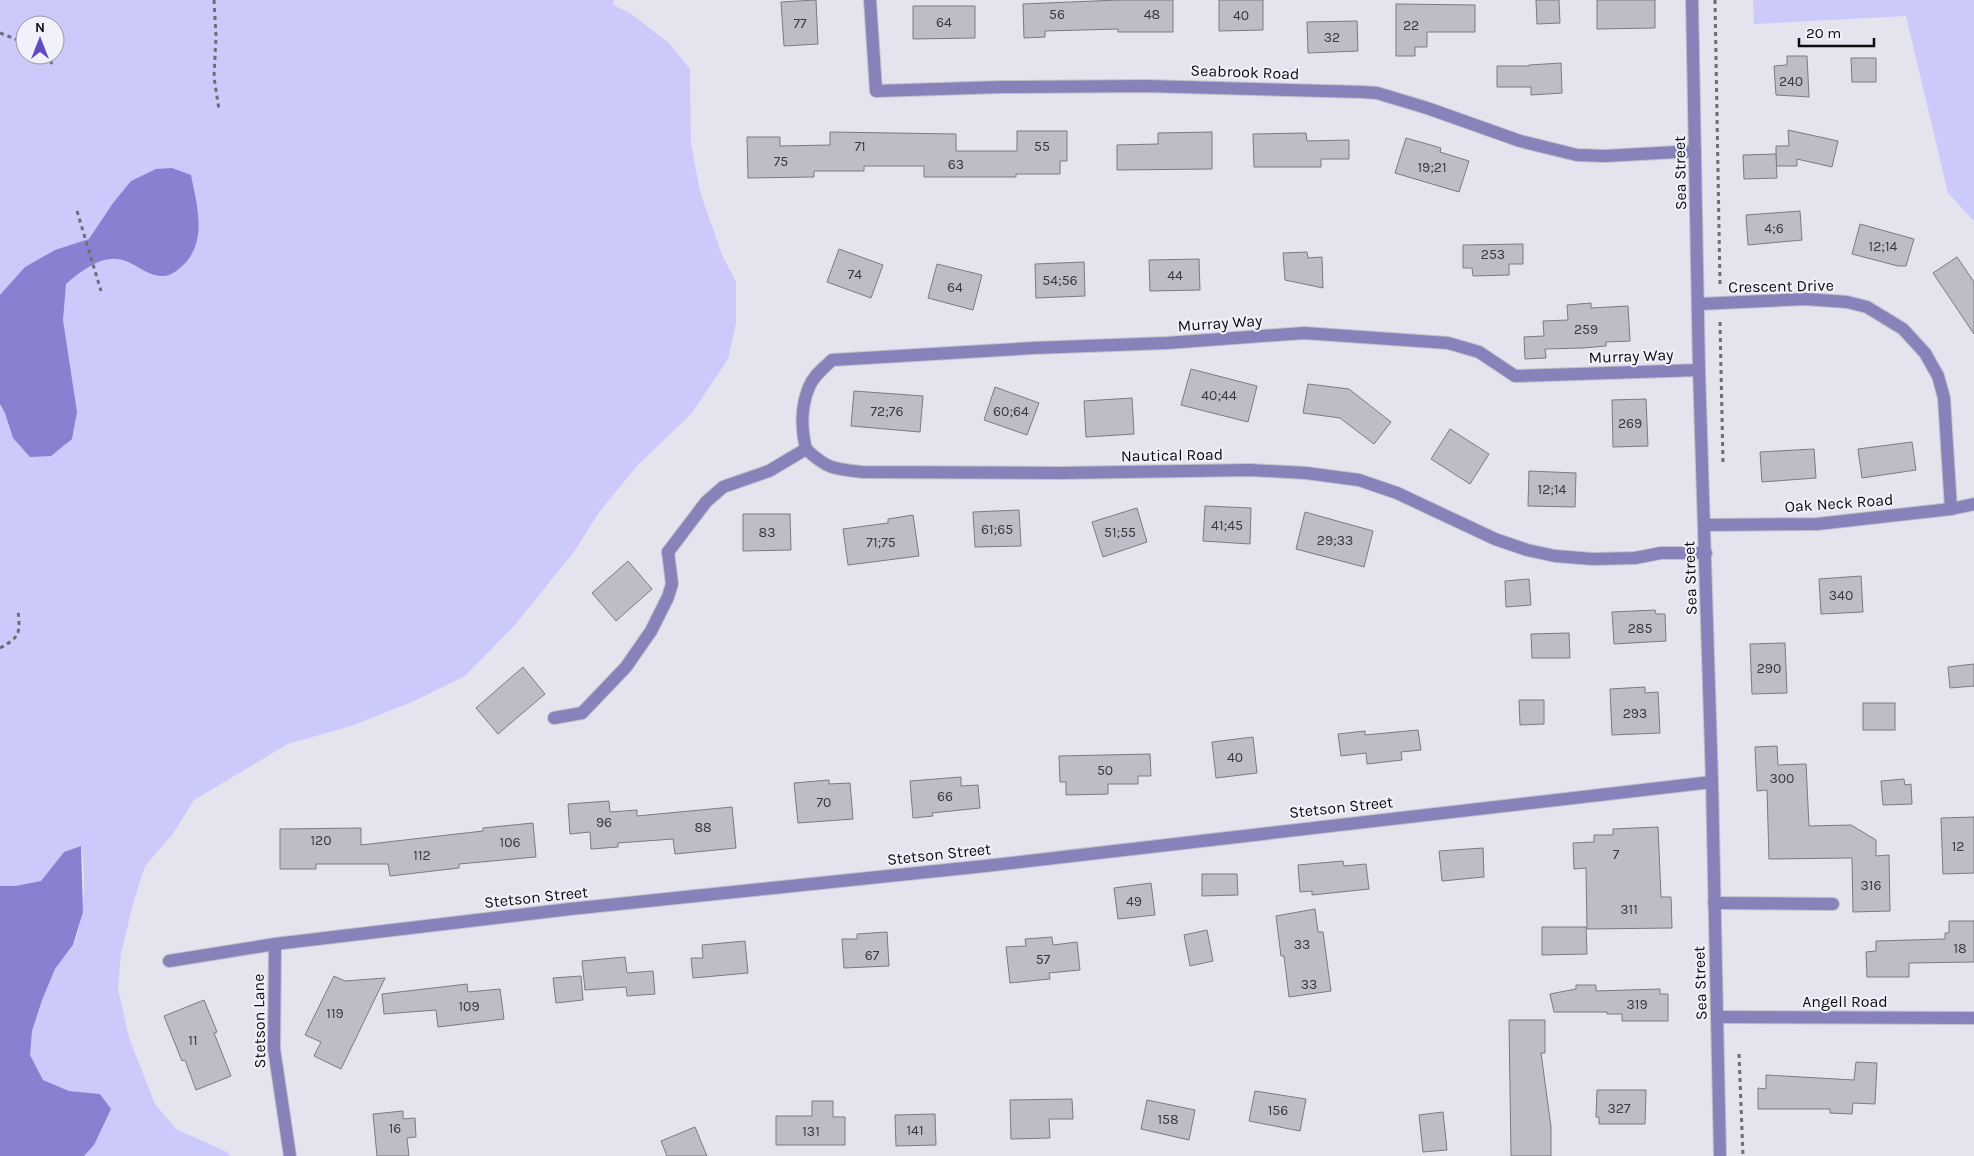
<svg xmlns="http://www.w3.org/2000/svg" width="1974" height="1156" font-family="Karla,sans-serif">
<rect width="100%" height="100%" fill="#e4e3ee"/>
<g fill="#cccafa" fill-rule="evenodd">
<path d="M0,0H614L613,5L630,13L669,43L690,69L691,143L700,192L722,255L736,282V323L728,359L692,413L636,467L600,511L573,553L514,626L465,676L412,702L354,725L288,744L194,800L172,835L145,866L133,903L121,954L118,989L129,1038L155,1104L176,1129L227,1152L230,1156H84L94,1145L100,1094L69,1091L42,1080C39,1072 33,1064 30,1056C25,1039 46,984 55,969C61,960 69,953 74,944C85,917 86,874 81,846L64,852L42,881L15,886H0ZM25,25H55V55H25Z"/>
<polygon points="1753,0 1974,0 1974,221 1948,193 1906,16 1754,24"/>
</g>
<g fill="#8980d2">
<path d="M172,168L191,175C197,206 209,244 180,268C175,272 170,276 163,276C147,277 133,260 117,259C98,257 79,273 66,284L63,320L77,412L72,439L51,456L30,457L13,438L5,413L0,404V295L25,267L55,250L89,239L113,203L131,181L156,169Z"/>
<polygon points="81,846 83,912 73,945 55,969 42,1000 32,1031 30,1055 43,1080 69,1091 100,1094 111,1109 94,1145 84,1156 0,1156 0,886 15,886 41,881 64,852"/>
</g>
<g fill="#bdbdc7" stroke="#7a7a83">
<polygon points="816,0 818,44 784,46 781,2"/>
<polygon points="1118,0 1173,0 1173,32 1118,32 1118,29 1045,31 1045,37 1024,38 1023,4"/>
<polygon points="1219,0 1263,0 1263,30 1219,31"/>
<polygon points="1536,0 1559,0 1560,23 1537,24"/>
<polygon points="1597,0 1655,0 1655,28 1597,29"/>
<polygon points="1396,4 1475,5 1475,32 1427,32 1427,47 1415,47 1415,56 1396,56"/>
<polygon points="913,6 975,6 975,38 913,39"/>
<polygon points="1357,21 1358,51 1308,53 1307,22"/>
<polygon points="1787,56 1807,56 1809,97 1776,95 1774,66 1787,65"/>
<polygon points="1851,58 1876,58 1876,82 1852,82"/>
<polygon points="1561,63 1562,93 1531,95 1531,87 1497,87 1497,66 1529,66 1529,65"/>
<polygon points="1788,130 1838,141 1832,167 1797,159 1797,166 1776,166 1776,146 1789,146"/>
<polygon points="1017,131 1067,131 1067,161 1060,161 1060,174 1016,174 1016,177 924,177 924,166 864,166 864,171 814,171 814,177 748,178 747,137 780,137 780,146 830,145 830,132 956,134 956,151 1017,151"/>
<polygon points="1212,132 1212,169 1117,170 1117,145 1158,144 1158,133"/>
<polygon points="1306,133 1307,141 1349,140 1349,159 1321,159 1321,167 1254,167 1253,134"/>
<polygon points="1406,138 1441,148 1440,152 1469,161 1459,192 1395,173"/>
<polygon points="1776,154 1777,178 1744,179 1743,155"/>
<polygon points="1800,211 1802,240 1748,245 1746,215"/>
<polygon points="1860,224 1914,239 1906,266 1898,266 1852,254"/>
<polygon points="1523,244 1523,264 1509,264 1509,275 1473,276 1472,268 1463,268 1463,245"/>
<polygon points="839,249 883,265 871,298 827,282"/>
<polygon points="1307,252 1308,258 1322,257 1323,288 1285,280 1283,253"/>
<polygon points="1957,257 1974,282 1974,334 1933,273"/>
<polygon points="1199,259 1200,290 1150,291 1149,260"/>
<polygon points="1084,262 1085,296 1036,298 1035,264"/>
<polygon points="937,264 982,275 973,310 928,298"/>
<polygon points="1591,303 1591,308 1628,306 1630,341 1606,342 1606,346 1583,348 1545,349 1546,358 1525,359 1524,337 1544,336 1543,321 1568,320 1567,305"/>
<polygon points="1191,369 1257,386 1248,422 1181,405"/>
<polygon points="1308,384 1349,389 1391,422 1374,444 1340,418 1303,413"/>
<polygon points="995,387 1039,403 1027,435 984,420"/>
<polygon points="854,391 923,396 920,432 851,426"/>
<polygon points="1132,398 1134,434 1086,437 1084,401"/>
<polygon points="1646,399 1648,446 1613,447 1612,400"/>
<polygon points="1450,429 1489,454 1470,484 1431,459"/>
<polygon points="1912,442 1916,470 1862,478 1858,449"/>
<polygon points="1814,449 1816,478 1762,482 1760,452"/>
<polygon points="1529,471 1576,473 1575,507 1528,506"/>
<polygon points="1205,506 1251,508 1250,544 1203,541"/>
<polygon points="1137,508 1147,542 1103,557 1092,522"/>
<polygon points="1019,510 1021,546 975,547 973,512"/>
<polygon points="1305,512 1373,531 1364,567 1296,549"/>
<polygon points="743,514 790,514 791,550 743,551"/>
<polygon points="913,515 919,556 848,565 843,529 888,523 888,519"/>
<polygon points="628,561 652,589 616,621 592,593"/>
<polygon points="1861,576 1863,612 1821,614 1819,579"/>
<polygon points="1529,579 1531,605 1506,607 1505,581"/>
<polygon points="1655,610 1656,614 1665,614 1666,641 1614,644 1612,612"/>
<polygon points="1569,633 1570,658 1532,658 1531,634"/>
<polygon points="1785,643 1787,693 1752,694 1750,644"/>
<polygon points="1974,664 1974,686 1950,688 1948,667"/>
<polygon points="523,667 545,694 498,734 476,708"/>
<polygon points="1645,687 1645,693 1658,692 1660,733 1612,735 1610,689"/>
<polygon points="1519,700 1544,700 1544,724 1520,725"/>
<rect x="1863" y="703" width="32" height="27"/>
<polygon points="1418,730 1421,750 1401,752 1402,760 1367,764 1366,753 1341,756 1338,734 1365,731 1365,735"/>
<polygon points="1253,737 1257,773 1216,778 1212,742"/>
<polygon points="1777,746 1778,765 1806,764 1809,826 1851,825 1876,840 1876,856 1889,855 1890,911 1853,912 1852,858 1769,859 1767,790 1757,791 1755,747"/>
<polygon points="1150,754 1151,776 1138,776 1138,784 1108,784 1108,794 1066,795 1066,782 1060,782 1059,756"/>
<polygon points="961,777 961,786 978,785 980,808 932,813 933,816 913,818 910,781"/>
<polygon points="1904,779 1905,785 1911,784 1912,804 1883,805 1881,781"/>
<polygon points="829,780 829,784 850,783 853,819 798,823 794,783"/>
<polygon points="609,801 610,812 637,810 637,816 732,807 736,848 675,854 673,839 618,843 618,847 591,849 590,832 570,834 568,804"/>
<polygon points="1974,817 1974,873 1943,874 1941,818"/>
<polygon points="533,823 536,857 459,864 459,868 390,876 388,864 316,864 316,869 280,869 280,829 361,828 361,845 483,831 483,828"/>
<polygon points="1658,827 1661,897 1671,897 1672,928 1587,929 1586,868 1574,869 1573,843 1594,842 1594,835 1613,835 1613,829"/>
<polygon points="1483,848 1484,877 1442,881 1439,851"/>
<polygon points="1343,861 1344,866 1366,864 1369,889 1312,895 1312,891 1300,892 1298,865"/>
<polygon points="1202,874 1237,874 1238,895 1202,896"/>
<polygon points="1151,883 1155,915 1118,919 1114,888"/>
<polygon points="1315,909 1318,932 1323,932 1331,991 1289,997 1284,956 1281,956 1276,916"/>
<polygon points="1949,921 1974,921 1974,962 1909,963 1909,977 1867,977 1866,952 1876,951 1876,941 1945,939 1945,933 1949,933"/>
<polygon points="1542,927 1586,927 1587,954 1542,955"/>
<polygon points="1207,930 1213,961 1190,966 1184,935"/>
<polygon points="887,932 889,966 844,968 842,939 857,939 857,934"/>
<polygon points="1052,937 1053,945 1077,942 1080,970 1049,973 1050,979 1010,983 1006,947 1026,946 1025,939"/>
<polygon points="745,941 748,973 693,978 691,958 703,958 702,945"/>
<polygon points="625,957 627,973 653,971 655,994 627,996 626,987 585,990 582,961"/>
<polygon points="334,976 345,981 385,978 341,1069 314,1056 321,1042 305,1035"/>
<polygon points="581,976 583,1000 556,1003 553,978"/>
<polygon points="467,984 468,992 500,989 504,1019 438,1027 436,1010 384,1014 382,994"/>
<polygon points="1576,985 1596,985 1596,991 1660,989 1660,994 1668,994 1668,1021 1622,1021 1622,1014 1607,1014 1607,1012 1554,1012 1550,994 1576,989"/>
<polygon points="204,1000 217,1032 214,1033 231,1076 196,1090 185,1060 182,1061 164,1016"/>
<polygon points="1509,1020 1545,1020 1545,1053 1541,1053 1551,1127 1551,1156 1511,1156"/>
<polygon points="1856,1062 1877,1063 1875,1104 1853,1103 1852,1114 1830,1113 1830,1109 1758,1109 1758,1088 1766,1089 1766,1075 1854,1080"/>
<polygon points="1597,1090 1646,1090 1645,1124 1599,1124 1599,1117 1596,1117"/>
<polygon points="1255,1091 1306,1099 1300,1131 1249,1121"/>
<polygon points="1072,1099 1073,1119 1049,1119 1050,1138 1011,1139 1010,1100"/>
<polygon points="1147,1100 1195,1110 1189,1140 1141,1129"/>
<polygon points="812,1101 833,1101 833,1117 845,1117 845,1145 776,1145 776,1116 812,1116"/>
<polygon points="403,1111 403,1119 415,1118 416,1137 407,1138 409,1156 377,1156 373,1114"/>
<polygon points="1443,1112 1447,1150 1423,1152 1419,1115"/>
<polygon points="935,1114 936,1145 896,1146 895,1115"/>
<polygon points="695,1127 707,1156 667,1156 661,1141"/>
</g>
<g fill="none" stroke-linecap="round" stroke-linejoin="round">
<defs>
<g id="service">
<polyline points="554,718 582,713 626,667 651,631 668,597 672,584 668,552"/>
<polyline points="1714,903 1833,904"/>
</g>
<g id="minor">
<polyline points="870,0 876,91 1002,87 1146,86 1363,92 1377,93 1427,108 1520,141 1577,155 1605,156 1695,151"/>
<polyline points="1699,304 1805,299 1847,302 1867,307 1903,329 1925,353 1938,376 1944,398 1951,509"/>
<path d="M806,449C801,429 801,406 809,387C813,376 824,368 832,360L1033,348L1167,343L1304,333L1448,343L1479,352L1515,376L1699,370"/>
<path d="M806,449C827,469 834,469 862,472L1061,473L1250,470L1306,473L1359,480L1397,493L1495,539L1527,550L1555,556L1593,559L1635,558L1661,553H1706"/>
<polyline points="1705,525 1817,524 1951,509 1974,504"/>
<polyline points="668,552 706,502 723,487 769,471 806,449"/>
<polyline points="275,944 274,1049 290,1156"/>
<polyline points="169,961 275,944 570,909 985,866 1712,782"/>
<polyline points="1717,1017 1974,1018"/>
</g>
<polyline id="tertiary" points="1692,0 1699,370 1712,782 1720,1156"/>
</defs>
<use href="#service" stroke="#c1c1ca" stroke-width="14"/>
<use href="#minor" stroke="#c1c1ca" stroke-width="14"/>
<use href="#tertiary" stroke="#c1c1ca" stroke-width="14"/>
<g stroke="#6e6d74" stroke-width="3" stroke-dasharray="4 4" stroke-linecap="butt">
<polyline points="214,0 216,36 214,77 219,110"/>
<polyline points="1715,0 1720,286"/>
<polyline points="0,33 25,43"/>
<polyline points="47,55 52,64"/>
<polyline points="77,211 101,291"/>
<polyline points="1720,322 1723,463"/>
<path d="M0,648C21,637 20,632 18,610"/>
<polyline points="1739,1054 1743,1156"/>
</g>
<use href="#service" stroke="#8782b9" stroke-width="12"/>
<use href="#minor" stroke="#8782b9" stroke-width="12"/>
<use href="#tertiary" stroke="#8782b9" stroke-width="12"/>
</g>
<g text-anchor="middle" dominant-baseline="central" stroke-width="4" stroke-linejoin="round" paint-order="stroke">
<g font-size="14" fill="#38383d">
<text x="1057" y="14">56</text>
<text x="1152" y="14">48</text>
<text x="1241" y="15">40</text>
<text x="944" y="22">64</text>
<text x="800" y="23">77</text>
<text x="1411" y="25">22</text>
<text x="1332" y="37">32</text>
<text x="1791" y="81">240</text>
<text x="860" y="146">71</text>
<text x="1042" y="146">55</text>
<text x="781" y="161">75</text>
<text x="956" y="164">63</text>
<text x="1432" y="167">19;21</text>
<text x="1774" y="228">4;6</text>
<text x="1883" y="246">12;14</text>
<text x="1493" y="254">253</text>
<text x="855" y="274">74</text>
<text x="1175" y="275">44</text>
<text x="1060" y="280">54;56</text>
<text x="955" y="287">64</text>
<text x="1586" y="329">259</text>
<text x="1219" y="395">40;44</text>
<text x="887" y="411">72;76</text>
<text x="1011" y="411">60;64</text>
<text x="1630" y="423">269</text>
<text x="1552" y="489">12;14</text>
<text x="1227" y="525">41;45</text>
<text x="997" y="529">61;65</text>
<text x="767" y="532">83</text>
<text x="1120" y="532">51;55</text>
<text x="1335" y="540">29;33</text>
<text x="881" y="542">71;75</text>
<text x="1841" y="595">340</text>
<text x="1640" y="628">285</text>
<text x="1769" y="668">290</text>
<text x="1635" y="713">293</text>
<text x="1235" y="757">40</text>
<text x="1105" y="770">50</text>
<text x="1782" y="778">300</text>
<text x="945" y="796">66</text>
<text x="824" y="802">70</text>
<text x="604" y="822">96</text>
<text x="703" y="827">88</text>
<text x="321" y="840">120</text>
<text x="510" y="842">106</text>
<text x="1958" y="846">12</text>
<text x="1616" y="854">7</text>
<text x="422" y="855">112</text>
<text x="1871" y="885">316</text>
<text x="1134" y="901">49</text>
<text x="1629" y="909">311</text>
<text x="1302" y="944">33</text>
<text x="1960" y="948">18</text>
<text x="872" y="955">67</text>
<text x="1043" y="959">57</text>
<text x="1309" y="984">33</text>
<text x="1637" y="1004">319</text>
<text x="469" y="1006">109</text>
<text x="335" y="1013">119</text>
<text x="193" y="1040">11</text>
<text x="1619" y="1108">327</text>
<text x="1278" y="1110">156</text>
<text x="1168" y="1119">158</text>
<text x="395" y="1128">16</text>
<text x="915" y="1130">141</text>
<text x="811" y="1131">131</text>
</g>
<g font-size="16" fill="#0c0c0f" stroke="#f1f1fb">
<text transform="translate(1245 72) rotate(2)">Seabrook Road</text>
<text transform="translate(1680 173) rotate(-91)">Sea Street</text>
<text transform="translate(1781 286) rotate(-1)">Crescent Drive</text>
<text transform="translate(1220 323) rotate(-4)">Murray Way</text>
<text transform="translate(1631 356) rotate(-2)">Murray Way</text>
<text transform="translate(1172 455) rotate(-1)">Nautical Road</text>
<text transform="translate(1839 503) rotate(-4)">Oak Neck Road</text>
<text transform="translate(1690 578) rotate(-92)">Sea Street</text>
<text transform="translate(1341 807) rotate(-6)">Stetson Street</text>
<text transform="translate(939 854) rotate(-6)">Stetson Street</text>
<text transform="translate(536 897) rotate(-6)">Stetson Street</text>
<text transform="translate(1700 983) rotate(-92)">Sea Street</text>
<text x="1845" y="1001">Angell Road</text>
<text transform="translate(259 1021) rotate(-91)">Stetson Lane</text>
</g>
</g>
<g transform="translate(40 40)"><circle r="24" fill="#f1f1fb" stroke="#95959d"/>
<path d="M0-4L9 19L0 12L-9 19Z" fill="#624ac3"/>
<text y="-8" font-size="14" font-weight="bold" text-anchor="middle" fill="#0c0c0f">N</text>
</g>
<path d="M1799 38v8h75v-8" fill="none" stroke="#0c0c0f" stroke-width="2.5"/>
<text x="1806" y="38" font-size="15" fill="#0c0c0f" stroke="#f1f1fb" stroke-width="4" paint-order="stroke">20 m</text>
</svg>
